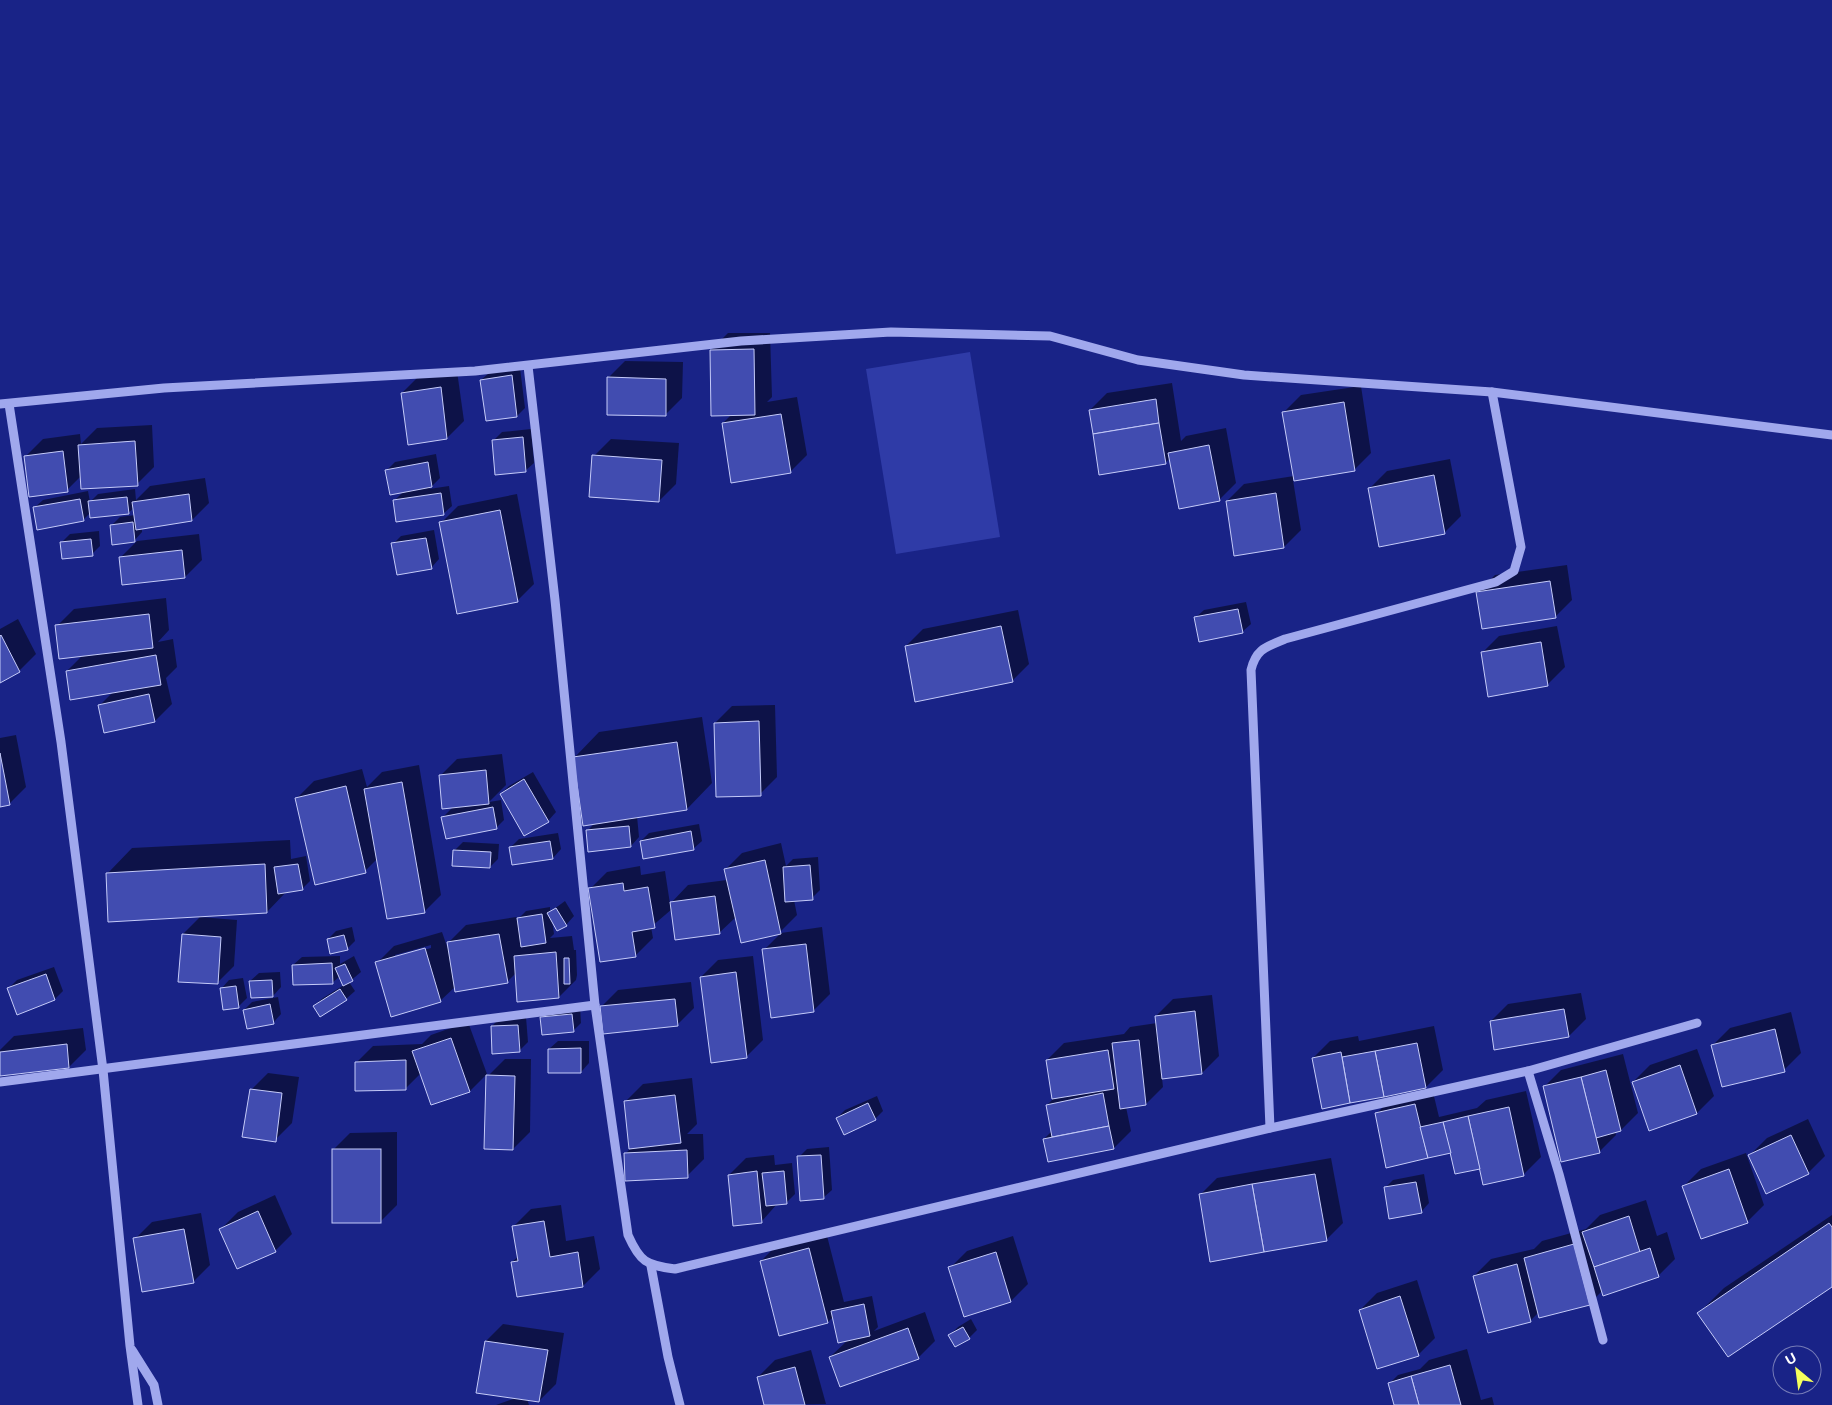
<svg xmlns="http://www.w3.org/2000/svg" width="1832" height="1405" font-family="Helvetica,sans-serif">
<rect width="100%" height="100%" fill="#192387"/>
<polygon fill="#2f3ba7" points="970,352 1000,537 896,554 866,369"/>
<g fill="#0007" fill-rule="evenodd">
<polygon points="728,333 770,333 772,397 767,402 797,397 807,455 790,472 723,423 732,414 711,350"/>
<polygon points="625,361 683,362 682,398 665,415 608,378"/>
<polygon points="520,368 525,408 517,416 481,380 490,372"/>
<polygon points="457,371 464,421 447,438 402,393 419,376"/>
<polygon points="1172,383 1181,441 1186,436 1226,428 1236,483 1219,500 1170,458 1165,463 1090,410 1107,393"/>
<polygon points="1361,386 1371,453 1354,470 1293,480 1301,530 1284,547 1227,501 1244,484 1294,476 1284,412 1301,395"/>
<polygon points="152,425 154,467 137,484 81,476 67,490 26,456 43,439 80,434 81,444 97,428"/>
<polygon points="531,429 534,463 525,471 494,440 502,432"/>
<polygon points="611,439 679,443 676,484 659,501 594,456"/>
<polygon points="436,454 440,478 429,489 449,486 452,506 443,514 394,501 404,491 387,470 395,462"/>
<polygon points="1450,459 1461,516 1444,533 1370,488 1387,471"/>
<polygon points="205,478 209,503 192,520 142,528 142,532 134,541 112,525 120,517 135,515 134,508 128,513 91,512 83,520 34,508 43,500 88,491 90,502 98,494 135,489 136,500 150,486"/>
<polygon points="517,494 534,584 517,601 441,523 458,506"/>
<polygon points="434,530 439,559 431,568 393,544 401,536"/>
<polygon points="99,531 100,546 92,554 61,543 70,534"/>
<polygon points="199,534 202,560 185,577 120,558 137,541"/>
<polygon points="1567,565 1572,600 1555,617 1478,592 1495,575"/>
<polygon points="166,598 169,630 158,642 173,639 177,667 166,678 172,704 155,721 105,732 99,706 113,692 67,671 83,655 57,626 74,609"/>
<polygon points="1246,602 1251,624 1242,632 1195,618 1204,610"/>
<polygon points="1018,610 1029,664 1012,681 906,646 923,629"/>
<polygon points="18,619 36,654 19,671 0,682 0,629"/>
<polygon points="1557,626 1565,667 1548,684 1482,653 1499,636"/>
<polygon points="775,705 777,777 760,794 715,723 732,706"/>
<polygon points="702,717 712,783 687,809 637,816 639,837 631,846 587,831 595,823 574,758 599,732"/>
<polygon points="16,735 26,787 9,804 0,805 0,738"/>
<polygon points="502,754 506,785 489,802 501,800 504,820 496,828 443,817 454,806 440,776 457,759"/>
<polygon points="419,765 441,895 424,912 377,859 365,871 297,798 314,781 362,769 367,787 382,772"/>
<polygon points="533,772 556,812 548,821 524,834 501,794 509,786"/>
<polygon points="699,824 702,841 693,849 641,841 649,833"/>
<polygon points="558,833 561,849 553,858 511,847 519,839"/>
<polygon points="290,840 291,859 306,856 310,881 302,889 287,891 267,912 107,874 132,848"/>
<polygon points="463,842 499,844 498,859 490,867 454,851"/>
<polygon points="781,843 786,866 793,859 818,857 820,890 812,898 794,900 797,915 780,932 736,917 719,933 672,909 651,927 653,938 636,955 590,889 607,872 640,866 641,875 665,871 670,904 688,885 727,880 725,870 742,853"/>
<path d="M565,901L574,916L566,925L552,920L554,934L550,938L572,936L574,950H576L577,975L576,980L559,997L516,973L507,982L456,986L440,1001L377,963L394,946L442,932L451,958L449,942L466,925L516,917L517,920L526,911L550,907V912ZM431,945V948L395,958V955Z"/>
<polygon points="200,917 237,920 234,966 217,983 183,934"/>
<polygon points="352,927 355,941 347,949 328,939 336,931"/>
<polygon points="822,927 830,994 813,1011 764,950 781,933"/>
<polygon points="340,956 340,964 354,956 361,972 349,982 355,991 346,999 314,1006 323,998 344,985 340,976 332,983 293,965 302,957"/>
<polygon points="753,956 763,1040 746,1057 701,977 718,960"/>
<polygon points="54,967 63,991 55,999 8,989 17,980"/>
<polygon points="280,972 281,987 273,996 250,981 259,973"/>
<polygon points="243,978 247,998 238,1007 221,989 229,980"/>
<polygon points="691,982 694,1008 677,1025 601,1007 618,990"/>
<polygon points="1581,993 1586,1019 1569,1036 1491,1021 1508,1004"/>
<polygon points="1212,995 1219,1056 1202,1073 1162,1078 1163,1087 1146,1104 1126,1107 1131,1131 1114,1148 1044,1139 1052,1131 1047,1105 1053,1099 1047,1060 1064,1043 1124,1034 1130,1027 1157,1023 1156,1016 1173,999"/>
<polygon points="278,997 281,1014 273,1023 244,1010 252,1002"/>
<polygon points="580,1006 581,1023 573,1031 541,1017 550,1009"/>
<polygon points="1791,1012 1801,1053 1784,1070 1713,1045 1730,1028"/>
<polygon points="526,1017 528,1042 519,1051 492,1026 500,1018"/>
<polygon points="468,1022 487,1074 470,1091 432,1104 421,1073 406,1088 356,1063 373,1046 422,1044 431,1035"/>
<polygon points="1434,1026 1443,1070 1426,1087 1323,1107 1313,1058 1330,1041 1358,1036 1359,1041"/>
<polygon points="83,1028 86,1050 69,1067 0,1075 0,1050 14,1036"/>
<polygon points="558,1041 589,1041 589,1063 581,1072 549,1049"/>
<polygon points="1697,1049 1714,1096 1697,1113 1650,1129 1633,1082 1650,1065"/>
<polygon points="1623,1054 1638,1113 1621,1130 1615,1132 1616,1135 1599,1152 1544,1087 1561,1070"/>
<polygon points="505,1059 531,1059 530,1132 513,1149 488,1076"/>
<polygon points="268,1073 299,1077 292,1123 275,1140 251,1090"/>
<polygon points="692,1078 697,1124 687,1134 703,1134 704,1159 687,1176 626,1153 631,1148 625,1102 643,1084"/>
<polygon points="1432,1088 1439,1117 1477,1108 1486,1100 1526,1091 1541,1157 1524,1174 1484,1184 1481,1167 1376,1114 1393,1097"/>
<polygon points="877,1096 883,1111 875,1119 837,1118 845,1110"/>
<polygon points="1808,1119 1825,1156 1808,1173 1750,1155 1767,1138"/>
<polygon points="397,1132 397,1205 380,1222 333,1150 350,1133"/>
<polygon points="829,1147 832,1190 823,1198 799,1157 807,1149"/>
<polygon points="1746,1153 1764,1205 1747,1222 1684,1186 1701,1169"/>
<polygon points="774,1155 775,1165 792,1163 795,1194 787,1202 778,1203 761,1222 729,1175 746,1158"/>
<polygon points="1331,1158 1343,1223 1326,1240 1200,1195 1217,1178"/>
<polygon points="1424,1174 1429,1203 1421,1212 1385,1188 1393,1180"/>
<polygon points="275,1195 292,1234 275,1251 221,1229 238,1212"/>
<polygon points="1646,1200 1657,1236 1667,1232 1675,1259 1658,1276 1603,1290 1589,1304 1539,1312 1530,1321 1474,1276 1491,1259 1534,1249 1542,1241 1586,1229 1600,1215"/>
<polygon points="561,1205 566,1241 594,1236 600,1269 583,1286 512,1262 519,1256 514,1226 531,1209"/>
<polygon points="201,1213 210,1265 193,1282 135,1239 152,1222"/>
<polygon points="1832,1215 1832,1285 1699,1313 1724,1288"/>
<polygon points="826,1232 844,1302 872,1296 878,1327 874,1331 925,1312 935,1341 918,1358 830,1357 848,1340 834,1316 828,1322 761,1261 778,1244"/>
<polygon points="1013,1236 1028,1284 1011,1301 950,1268 967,1251"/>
<polygon points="1417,1280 1435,1338 1418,1355 1360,1310 1377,1293"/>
<polygon points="971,1319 977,1330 969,1338 950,1335 958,1327"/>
<polygon points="503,1324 564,1333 556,1384 539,1401 527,1399 529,1405 496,1405 516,1398 486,1341"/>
<polygon points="1467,1349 1481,1400 1492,1397 1494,1405 1396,1405 1390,1383 1398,1375 1420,1369 1429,1360"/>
<polygon points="811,1350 826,1404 765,1405 758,1377 775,1360"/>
</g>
<g fill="#414cb0" stroke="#c5cbf9">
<polygon points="754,349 755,415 711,416 710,350"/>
<polygon points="512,375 517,417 486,421 480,380"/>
<polygon points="607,377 666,379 666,416 607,415"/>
<polygon points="441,387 447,439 408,445 401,393"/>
<polygon points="1156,399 1159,423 1093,434 1089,410"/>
<polygon points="1344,402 1355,471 1294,481 1282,412"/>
<polygon points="781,414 791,473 731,483 722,423"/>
<polygon points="1159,423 1166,464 1099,475 1093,434"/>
<polygon points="523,437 526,472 495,475 492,440"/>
<polygon points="135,441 138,486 81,489 78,445"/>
<polygon points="1209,445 1220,501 1179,509 1168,453"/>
<polygon points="63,451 68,492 29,497 24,456"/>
<polygon points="592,455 662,460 659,502 589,497"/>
<polygon points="428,462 432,487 390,495 385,470"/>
<polygon points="1434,475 1445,534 1379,547 1368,488"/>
<polygon points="441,493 444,515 396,522 393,500"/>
<polygon points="1276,493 1284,548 1234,556 1226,501"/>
<polygon points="189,494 192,521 136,530 132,502"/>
<polygon points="127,497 129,514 90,518 88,501"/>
<polygon points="80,499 84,521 37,530 33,507"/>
<polygon points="500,510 518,602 457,614 439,522"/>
<polygon points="133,522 135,542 112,545 110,525"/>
<polygon points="426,538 432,569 397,575 391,543"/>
<polygon points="91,539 93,556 62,559 60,542"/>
<polygon points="182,550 185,578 122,585 119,557"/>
<polygon points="1550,581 1556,618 1482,629 1476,592"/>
<polygon points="1238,609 1243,633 1199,642 1194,617"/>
<polygon points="149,614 153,648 59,659 55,625"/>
<polygon points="1001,626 1013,682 915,702 905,646"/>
<polygon points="1,635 20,672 0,683 0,636"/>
<polygon points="1541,642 1548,686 1488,697 1481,652"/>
<polygon points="156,655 161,685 70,700 66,671"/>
<polygon points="149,694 155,722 104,733 98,705"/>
<polygon points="759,721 761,796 716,797 714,723"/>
<polygon points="677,742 687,810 583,826 573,757"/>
<polygon points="0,753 10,805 0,807"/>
<polygon points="486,770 489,804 442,809 439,775"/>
<polygon points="524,779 549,822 524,836 500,794"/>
<polygon points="402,782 425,913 387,919 364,789"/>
<polygon points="346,786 366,873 315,885 295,798"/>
<polygon points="493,807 497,829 446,839 441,817"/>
<polygon points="629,826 631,847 588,852 586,830"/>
<polygon points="691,831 694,850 643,859 640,841"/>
<polygon points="550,841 553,859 512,865 509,847"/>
<polygon points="453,850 491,852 490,868 452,866"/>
<polygon points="765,860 781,934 741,943 724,869"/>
<polygon points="265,864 267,913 108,922 106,873"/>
<polygon points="298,864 303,890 278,894 274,867"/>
<polygon points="810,865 813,900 785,902 783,867"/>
<polygon points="623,883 624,891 648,887 655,928 632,932 636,957 600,962 588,888"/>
<polygon points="715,896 720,934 675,940 670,902"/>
<polygon points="556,908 567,926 557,931 547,913"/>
<polygon points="542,914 546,943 521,947 517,918"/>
<polygon points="182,934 221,937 218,984 178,982"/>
<polygon points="499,934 508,983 455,992 447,942"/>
<polygon points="344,935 348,950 330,954 327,939"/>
<polygon points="806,944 814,1012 771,1018 762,949"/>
<polygon points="425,948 441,1002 391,1017 375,962"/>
<polygon points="556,952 559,998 517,1002 514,956"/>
<polygon points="564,958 569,958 570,984 564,984"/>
<polygon points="332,963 333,984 293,985 292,965"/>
<polygon points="345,964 353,981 343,986 335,968"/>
<polygon points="736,972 747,1058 711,1063 700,977"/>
<polygon points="46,974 55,1000 17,1015 7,988"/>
<polygon points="272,980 273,997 251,998 249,981"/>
<polygon points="236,986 239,1008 223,1010 220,988"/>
<polygon points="340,989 347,1000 320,1017 313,1006"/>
<polygon points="675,999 678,1026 603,1034 600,1006"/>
<polygon points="270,1004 274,1024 247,1029 243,1010"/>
<polygon points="1564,1009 1569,1037 1494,1050 1490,1021"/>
<polygon points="1195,1011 1202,1074 1162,1079 1155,1016"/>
<polygon points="572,1014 574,1032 542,1035 540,1017"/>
<polygon points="518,1025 520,1052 492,1054 491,1026"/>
<polygon points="1775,1029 1785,1072 1722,1087 1711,1045"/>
<polygon points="451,1038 470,1092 431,1105 412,1051"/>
<polygon points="1139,1040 1146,1105 1120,1109 1112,1043"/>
<polygon points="1417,1043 1426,1088 1384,1097 1375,1051"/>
<polygon points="67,1044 69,1068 0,1076 0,1052"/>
<polygon points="581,1048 581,1073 548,1073 548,1049"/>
<polygon points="1108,1050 1114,1089 1052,1099 1046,1060"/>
<polygon points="1375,1051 1384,1097 1350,1103 1342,1057"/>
<polygon points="1341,1052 1350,1103 1322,1109 1312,1058"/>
<polygon points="406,1060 406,1090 355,1091 355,1062"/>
<polygon points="1680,1065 1697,1114 1649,1131 1632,1082"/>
<polygon points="1606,1070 1621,1131 1596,1138 1581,1077"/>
<polygon points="486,1075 515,1076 513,1150 484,1149"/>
<polygon points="1581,1077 1600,1153 1561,1162 1543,1086"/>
<polygon points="250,1089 282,1093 276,1142 242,1137"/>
<polygon points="1103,1093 1109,1126 1052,1137 1046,1105"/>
<polygon points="675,1095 681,1143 629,1149 624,1101"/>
<polygon points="868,1103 876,1120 844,1135 836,1118"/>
<polygon points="1415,1104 1428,1158 1386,1168 1375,1113"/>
<polygon points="1509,1107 1524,1176 1483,1185 1468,1116"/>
<polygon points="1468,1116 1480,1169 1455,1174 1443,1122"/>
<polygon points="1443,1122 1451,1153 1428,1158 1420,1127"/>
<polygon points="1109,1126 1114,1149 1048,1162 1043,1139"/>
<polygon points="1791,1135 1809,1174 1766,1194 1748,1155"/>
<rect x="332" y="1149" width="49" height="74"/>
<polygon points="687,1150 688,1178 625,1181 624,1153"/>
<polygon points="821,1155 824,1199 800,1201 797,1156"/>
<polygon points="1729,1169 1748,1223 1701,1239 1682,1186"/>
<polygon points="757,1171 762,1223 733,1226 728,1175"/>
<polygon points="784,1171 787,1204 766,1206 762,1173"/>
<polygon points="1315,1174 1327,1241 1264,1252 1252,1184"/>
<polygon points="1416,1182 1422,1213 1389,1219 1384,1187"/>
<polygon points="1252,1184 1264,1252 1210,1262 1199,1194"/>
<polygon points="258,1211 276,1252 237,1269 219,1229"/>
<polygon points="1629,1216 1640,1252 1594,1267 1582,1232"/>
<polygon points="544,1221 550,1257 578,1252 583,1287 517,1297 511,1262 518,1261 512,1226"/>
<polygon points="1829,1223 1832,1227 1832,1287 1728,1357 1697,1313"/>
<polygon points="184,1229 194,1283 142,1292 133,1238"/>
<polygon points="1574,1244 1590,1305 1539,1318 1524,1258"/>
<polygon points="809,1248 828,1323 779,1336 760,1261"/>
<polygon points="1650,1248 1659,1277 1603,1296 1594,1267"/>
<polygon points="996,1252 1011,1302 964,1317 948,1267"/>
<polygon points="1517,1264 1531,1322 1488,1333 1473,1276"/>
<polygon points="1400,1296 1419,1356 1377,1369 1359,1310"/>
<polygon points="864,1304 870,1336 838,1343 831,1311"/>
<polygon points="963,1327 970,1339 955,1347 948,1335"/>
<polygon points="908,1328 919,1359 840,1387 829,1357"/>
<polygon points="485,1341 548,1350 539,1402 476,1393"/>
<polygon points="1450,1365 1461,1405 1419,1405 1411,1376"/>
<polygon points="795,1367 805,1405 764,1405 757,1377"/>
<polygon points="1411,1376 1419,1405 1394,1405 1388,1383"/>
</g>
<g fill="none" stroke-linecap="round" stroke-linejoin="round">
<g stroke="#a0a8ed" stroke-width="9">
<path d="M528,366L555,600L595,1005L628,1235C640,1262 646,1265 675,1269L1270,1128L1528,1071L1697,1023"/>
<polyline points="0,404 164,388 475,371 741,341 891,332 1050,336 1138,360 1244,375 1492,392 1832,435"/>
<polyline points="9,404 61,742 103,1070 130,1346 138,1405"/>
<polyline points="1528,1071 1559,1174 1603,1340"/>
<polyline points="0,1082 595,1005"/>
<path d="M1270,1128L1251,670C1256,649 1266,647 1285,639L1496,582L1514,571L1521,547L1492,392"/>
<polyline points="651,1266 668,1357 680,1405"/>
<polyline points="132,1350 154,1385 158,1405"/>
</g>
</g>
<g transform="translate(1797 1370) rotate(331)"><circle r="24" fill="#192387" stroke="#757bb7"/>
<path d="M0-4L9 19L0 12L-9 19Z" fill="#f5ff5c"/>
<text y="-8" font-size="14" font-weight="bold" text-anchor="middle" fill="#ffffff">U</text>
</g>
</svg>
